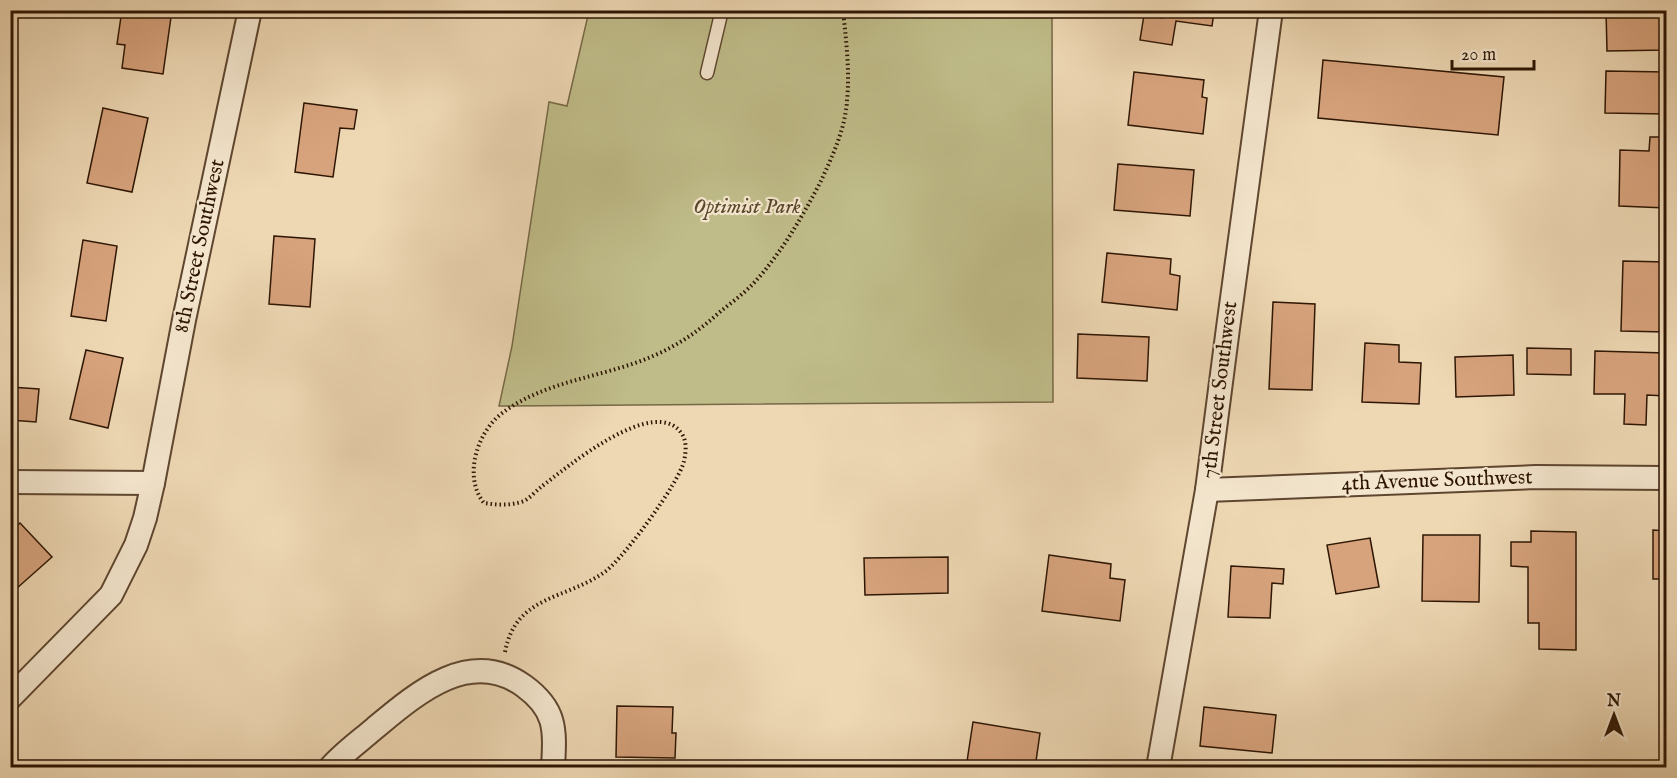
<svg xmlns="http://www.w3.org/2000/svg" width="1677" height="778" font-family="'IM FELL English',serif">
<rect width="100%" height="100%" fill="#eed8b4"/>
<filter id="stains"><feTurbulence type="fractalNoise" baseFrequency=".00333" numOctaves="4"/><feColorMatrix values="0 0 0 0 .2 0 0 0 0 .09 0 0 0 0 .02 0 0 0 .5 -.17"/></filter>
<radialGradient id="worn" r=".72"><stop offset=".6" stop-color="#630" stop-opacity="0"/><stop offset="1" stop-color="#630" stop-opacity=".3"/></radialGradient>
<polygon fill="#bfbc89" stroke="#766946" stroke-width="1.5" points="589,11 1052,11 1053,402 499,406 512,346 549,102 567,106"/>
<g fill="#d7a37d" stroke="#2e1603" stroke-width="1.5">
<polygon points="122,10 172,10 163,74 122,68 125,45 117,44"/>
<polygon points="1163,10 1210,10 1210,12 1214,12 1212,26 1176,21 1172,45 1140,40 1144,15 1162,18"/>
<polygon points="1606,10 1666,10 1666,50 1607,51"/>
<polygon points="1323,60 1504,77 1498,135 1318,118"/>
<polygon points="1606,71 1666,72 1666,114 1605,113"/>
<polygon points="1134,72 1204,80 1202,97 1207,98 1203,134 1128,125"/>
<polygon points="304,103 357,110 354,129 340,128 333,177 295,172"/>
<polygon points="103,108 148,118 132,192 87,183"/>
<polygon points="1650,137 1666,137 1666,208 1619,206 1620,150 1649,151"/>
<polygon points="1118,164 1194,170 1190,216 1114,210"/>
<polygon points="274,236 315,239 310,307 269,304"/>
<polygon points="83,240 117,246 106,321 71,316"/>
<polygon points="1107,253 1171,259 1170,274 1180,276 1177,310 1102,302"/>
<polygon points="1623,261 1666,262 1666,332 1621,331"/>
<polygon points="1273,302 1315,304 1312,390 1269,389"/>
<polygon points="1078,334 1149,337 1147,381 1077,378"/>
<polygon points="1365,343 1399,345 1399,362 1421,363 1419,404 1362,402"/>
<polygon points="1527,348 1571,349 1571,375 1527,374"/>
<polygon points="86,350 123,358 108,428 70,419"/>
<polygon points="1595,351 1666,353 1666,396 1647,395 1646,425 1624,424 1625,394 1594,394"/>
<polygon points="1513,355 1514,395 1456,397 1455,357"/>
<polygon points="10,387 39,389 36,422 10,420"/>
<polygon points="20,523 52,557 16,589 10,582 10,532"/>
<polygon points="1653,530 1666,531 1666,579 1653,579"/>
<polygon points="1531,531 1576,532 1576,650 1539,649 1539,623 1528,623 1528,567 1511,566 1511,542 1531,542"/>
<polygon points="1423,535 1480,535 1479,602 1422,601"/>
<polygon points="1370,538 1379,587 1336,594 1327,545"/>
<polygon points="1049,555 1111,564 1110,578 1125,580 1120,621 1042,611"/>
<polygon points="948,557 948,593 865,595 864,558"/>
<polygon points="1231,566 1284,569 1283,584 1272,583 1270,618 1228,617"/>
<polygon points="617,706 673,707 672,733 676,733 675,758 616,757"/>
<polygon points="1204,707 1276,715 1272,753 1200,746"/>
<polygon points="973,722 1040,733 1035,768 966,768"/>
</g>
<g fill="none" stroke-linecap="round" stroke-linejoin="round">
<defs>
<polyline id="lane" points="707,73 722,10"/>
<g id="street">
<polyline points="10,482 153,483"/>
<polyline points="1207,490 1536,477 1666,478"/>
<polyline points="10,698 111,595 136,545 145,518 153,483 184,320 250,10"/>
<path d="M330,768C343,753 360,741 375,728C417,693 470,647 524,686C557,710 555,730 553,768"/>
<polyline points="1158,768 1207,490 1228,328 1271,10"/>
</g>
</defs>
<use href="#lane" stroke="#5e462f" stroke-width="15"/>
<use href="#street" stroke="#5e462f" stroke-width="26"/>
<path stroke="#2e1603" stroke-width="4" stroke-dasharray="1.5 3" stroke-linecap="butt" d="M505,652C516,594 567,600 606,571C625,556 679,483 684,461C686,452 687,442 682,434C655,393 566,468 541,487C536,491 530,498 524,501C510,506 497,505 484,503C462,476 478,429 505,411C548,380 605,377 653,356C679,345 700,330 721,311C731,303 743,294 752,285C780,255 801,219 820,183C832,157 845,130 847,101C850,71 846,40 843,10"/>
<use href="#lane" stroke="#f4e6ce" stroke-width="12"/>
<use href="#street" stroke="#f4e6ce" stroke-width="22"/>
</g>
<g text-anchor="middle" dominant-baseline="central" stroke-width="4.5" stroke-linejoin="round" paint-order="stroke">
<g font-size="21" font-style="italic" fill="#5a482b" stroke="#f4e6ce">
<text x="747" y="207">Optimist Park</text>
</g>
<g font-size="21" fill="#2e1603" stroke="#f4e6ce">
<text transform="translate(200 246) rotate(-78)">8th Street Southwest</text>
<text transform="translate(1220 390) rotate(-83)">7th Street Southwest</text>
<text transform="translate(1437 481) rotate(-2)">4th Avenue Southwest</text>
</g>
</g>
<rect width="1677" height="778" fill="none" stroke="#eed8b4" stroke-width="36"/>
<rect x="12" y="12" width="1653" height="754" fill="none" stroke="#2e1603" stroke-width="3"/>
<rect x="18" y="18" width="1641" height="742" fill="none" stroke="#2e1603" stroke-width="1.5"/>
<g transform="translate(1614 715)" stroke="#f4e6ce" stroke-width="4.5" paint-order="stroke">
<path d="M0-4.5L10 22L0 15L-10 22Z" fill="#2e1603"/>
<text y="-9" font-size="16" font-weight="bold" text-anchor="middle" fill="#2e1603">N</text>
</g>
<path d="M1452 60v9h82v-9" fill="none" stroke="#2e1603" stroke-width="3"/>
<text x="1461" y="60" font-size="18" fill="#2e1603" stroke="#f4e6ce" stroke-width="4.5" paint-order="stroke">20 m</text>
<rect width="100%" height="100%" filter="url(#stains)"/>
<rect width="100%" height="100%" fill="url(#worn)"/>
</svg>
